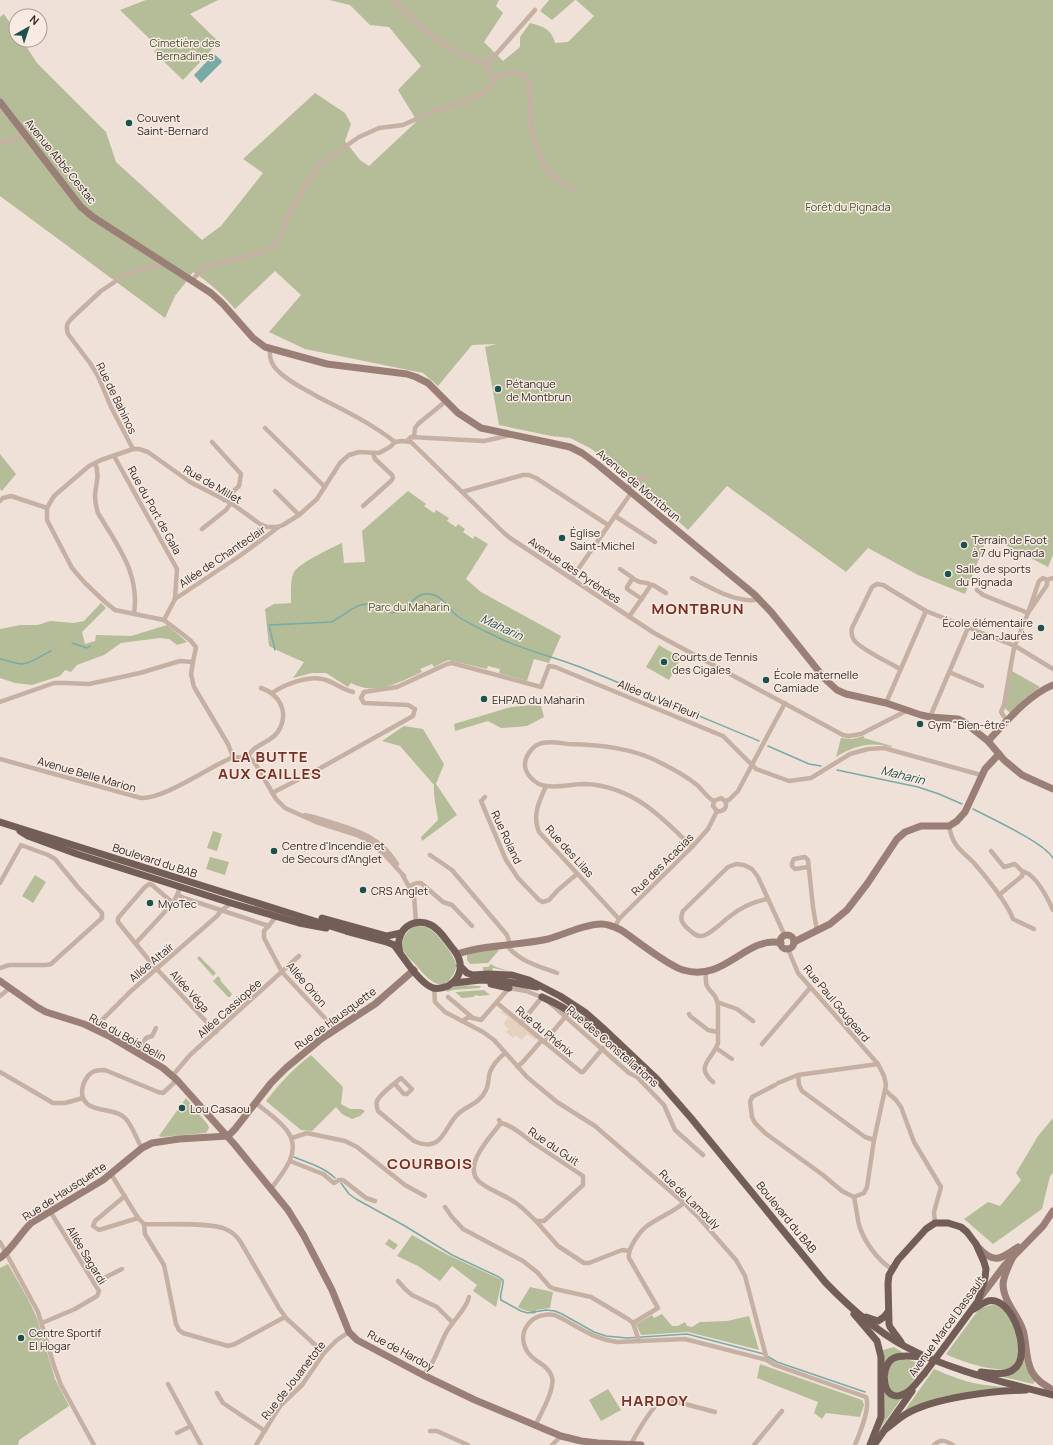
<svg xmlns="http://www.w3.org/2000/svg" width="1053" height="1445" font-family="Manrope,sans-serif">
<rect width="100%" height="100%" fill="#efe1d7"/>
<g fill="#b5bd98">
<polygon points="146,0 218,0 190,14 219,42 183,80 154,52 158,47 120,10"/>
<path d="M329,0H499L496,6L503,13L484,42L503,61L520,47V37L530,23C542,26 552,29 555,43L568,42L594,16L576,0H1053V555L1048,567L988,536L965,594L918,575L868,548L846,572L727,486L688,530L625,473L590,448L570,438L551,436L499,425L485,347L496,344L472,345L438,386L423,373L305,349L269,332L301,295L275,271L235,309C223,295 209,282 193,272L186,282L175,296L165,318L0,196V17L4,14L16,32V40H22L37,63L106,132L116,162L202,240L221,226L263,173L243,159L315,93L345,113L351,124L345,141L360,160L369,166L417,121L398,90L421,66L389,27L370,25L350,5Z"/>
<polygon points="549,0 575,0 552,20 540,11"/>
<polygon points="0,454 16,474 2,491 0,489"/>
<path d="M408,491L426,504L424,506L434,513L436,510L449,518L447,521L456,527L458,524L465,529L463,532L473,539L475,536L488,544L466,579L481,592L561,636L549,663L534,659L527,681L499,673L500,669L488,666L487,669L448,660L434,667L432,664L420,669L422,672C398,683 376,696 351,683L348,687L326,673H312L293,678L304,662L285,654L269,646L265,609L274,604L291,603C291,595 290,579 294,572C301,562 331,548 342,543L344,563L365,562L362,531Z"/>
<polygon points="101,603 106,608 82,632 85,644 95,641 96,635 131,636 167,625 187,642 177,645 169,639 160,638 121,643 104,655 77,665 71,672 65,670 60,676 32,685 15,683 0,678 0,629 21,625 38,625 50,621 74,623 84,621"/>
<polygon points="659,645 681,658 669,680 646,667"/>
<polygon points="1012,671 1040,687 1025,698 1010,713 1005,708"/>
<polygon points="532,705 541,706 544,717 527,726 517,727 501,728 488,721 455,731 454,724 511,707"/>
<path d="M404,726L423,729L444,764L436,784L457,815L422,841L421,837L438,820C437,809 433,797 434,785L400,746L382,741Z"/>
<path d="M864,736V738L892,746L891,747C871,741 853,746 836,757L841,738L852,739Z"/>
<polygon points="213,831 222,834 217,851 207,848"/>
<polygon points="210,857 229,862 225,875 206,869"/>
<polygon points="35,875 46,882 33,903 22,896"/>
<path d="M416,926C420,926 424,926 428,928C436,932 452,952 455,961C457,965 456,971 453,975C441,996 425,976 416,965C412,961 406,956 404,951C399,940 407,930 416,926Z"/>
<polygon points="498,948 499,950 488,963 470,964 467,960 467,954"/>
<polygon points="199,956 216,973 213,976 197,958"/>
<polygon points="491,964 496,967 511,972 493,968 492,971 483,971 483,967 488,967"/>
<polygon points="218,976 221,979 220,980 232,994 230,997 228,997 213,981"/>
<polygon points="458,985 481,986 480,988 453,990 447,992 446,990"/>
<polygon points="484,990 490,995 489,995 479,996 476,995 473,997 462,998 455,992"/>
<path d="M311,1055L343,1087L341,1104L350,1109H361L365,1111L360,1116L352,1119L342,1114L336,1107L312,1131L301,1130L266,1101C280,1083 293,1069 311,1055Z"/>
<polygon points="186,1098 208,1125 209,1128 206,1133 161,1137 159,1136"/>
<polygon points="1053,1118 1053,1173 1050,1176 1042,1209 993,1244 964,1219 988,1202 1000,1206 1021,1180 1016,1173 1038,1136"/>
<polygon points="412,1235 448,1255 502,1280 496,1307 473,1291 477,1285 452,1266 440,1281 418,1266 397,1256"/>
<polygon points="389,1239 398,1245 394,1250 385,1244"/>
<polygon points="8,1264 28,1299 37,1318 55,1379 69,1406 19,1440 18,1445 0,1445 0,1268"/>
<polygon points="530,1287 553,1292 550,1308 536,1310 536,1313 532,1314 531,1312 524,1310 518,1307"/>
<path d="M994,1304C1010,1310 1020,1335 1019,1351C1019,1355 1017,1360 1016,1364C1014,1365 1011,1368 1008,1369C994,1372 959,1361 946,1354L979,1309Z"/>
<polygon points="662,1314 672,1326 678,1326 685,1322 687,1326 692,1327 700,1322 727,1321 749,1316 759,1350 688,1332 641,1335 636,1324 652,1315 654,1318"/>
<polygon points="894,1347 905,1354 884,1367 883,1350"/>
<path d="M901,1359L910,1360L924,1366L906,1390L902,1392L894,1393L888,1387C888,1374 886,1363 901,1359Z"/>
<path d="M1024,1359L1027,1369L1035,1381L1033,1384L999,1376C1012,1372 1017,1372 1024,1359Z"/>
<polygon points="760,1364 862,1400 864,1405 860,1417 826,1413 822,1419 814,1413 818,1402 757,1378"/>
<path d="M934,1369C950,1376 968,1383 985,1385C993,1386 1000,1386 1007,1388L967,1392L941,1397L903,1413Z"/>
<polygon points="608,1389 621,1410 601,1421 589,1400"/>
<polygon points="885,1391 892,1398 901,1399 877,1433 884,1414"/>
</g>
<polygon fill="#e6d0be" points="503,1010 537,1038 535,1040 527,1034 522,1040 515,1035 513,1038 506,1032 509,1029 503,1024 508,1017 501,1012"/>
<polygon fill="#78aaa7" points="214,54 221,60 222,62 201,83 194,75"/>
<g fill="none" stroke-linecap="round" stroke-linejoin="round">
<g stroke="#78aaa7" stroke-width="1.5">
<polyline points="72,643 87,648 90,646"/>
<path d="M275,650L269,625L331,622C343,617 355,603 368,604C379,604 384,615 396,612C409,608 416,592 429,594C442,595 446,606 455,614C464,622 485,631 497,637C523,650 552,656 580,667C640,691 699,716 759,741"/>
<path d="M0,659C7,660 15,664 22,664C34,663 41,655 51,651"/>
<polyline points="768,746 809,764 821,766"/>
<polyline points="837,770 918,787 939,794 962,804"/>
<path d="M973,809C992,819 1043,842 1053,858"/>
<path d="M294,1157C308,1163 324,1167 335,1178"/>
<path d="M341,1183L349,1194L356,1199L405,1226L452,1255L499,1277L503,1280C504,1287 499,1294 501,1300L521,1311L528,1313L546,1310L555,1311L562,1314L594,1332L606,1336L627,1338L687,1334L764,1354"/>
<polyline points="767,1356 777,1362 865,1392"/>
</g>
<g stroke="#c6b0a4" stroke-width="4.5">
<polyline points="392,0 428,33 454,51 485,64 492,59 535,10"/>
<path d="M485,64L493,77C505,74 524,67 529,82C530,110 530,152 551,174C557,180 566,185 574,190"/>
<polyline points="0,143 17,139 25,134"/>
<polyline points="192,281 203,267 261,253 273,247 279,240 289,213 319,165 359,137 379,128 403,125 436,110 462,103 487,91 493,84 493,77"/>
<path d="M270,349C269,357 271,363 276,369C288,382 305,389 320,398C346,411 372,424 395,442L402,441L411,442L503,532L510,538L654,633L843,735L849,736L861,734L908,710"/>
<polyline points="265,428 325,487"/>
<polyline points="414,437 415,428 418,424 446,401"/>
<polyline points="407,441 411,437 484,441 511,435"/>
<polyline points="212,442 241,474 239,486 224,500"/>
<path d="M133,449L111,407L98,376L90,363L68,334C66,327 66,324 71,319L101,291L125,275L142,268L161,265L165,263"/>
<polyline points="114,456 177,569 175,599 164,620"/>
<path d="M95,463C100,474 96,483 95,495C95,501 96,507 98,513C118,547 140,573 134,614"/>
<polyline points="627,489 635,481 647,476"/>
<polyline points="275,491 299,515"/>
<polyline points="462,492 523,475 529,475 536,478 608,525"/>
<polyline points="0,501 3,498 11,496 47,508"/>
<polyline points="363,506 391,481 393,478 392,475 375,459 373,453"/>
<polyline points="615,516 655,542"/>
<polyline points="202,529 226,510 231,503"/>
<polyline points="620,569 633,578"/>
<polyline points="572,578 631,493"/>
<path d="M692,578C710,587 738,605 759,599"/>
<polyline points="1047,580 1047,585 1028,613 1039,581 1043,578 1047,580 1053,578"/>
<polyline points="977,590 983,595 1028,613 1014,648 1004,705 1001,712 1007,721"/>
<polyline points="175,599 241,555 272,532 278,527"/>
<path d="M642,599L627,589V587L632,579C636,579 636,581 640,582C645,583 647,582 651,585"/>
<polyline points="629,617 651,585 653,585 666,593"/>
<polyline points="193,662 191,674 194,687 228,744 233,757"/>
<path d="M900,669C890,663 860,649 854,640C851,636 851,633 852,628L872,587L877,584L883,585L926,611L1015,646L1053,669"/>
<polyline points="949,672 982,686"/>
<path d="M272,693C285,684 311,674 326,680C335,683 343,690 353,692"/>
<polyline points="0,702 54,683 66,683 89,684 140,673 180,661 193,662 196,647 190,640 164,620 115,610 105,602 85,583 72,568 47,520 47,508 54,496 89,466 101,460 133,449 139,449 148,452 190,482 231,503 260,524 267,527 278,527 283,525 299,515 317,499 340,463 349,455 359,452 379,453 390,447 395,442"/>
<polyline points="886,703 926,611"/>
<polyline points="930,717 968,628"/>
<path d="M248,757C253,743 275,743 281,726C284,718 284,713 281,705C277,696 270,691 261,688"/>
<path d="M0,759L141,798C164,799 206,769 229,759L233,757L250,758L255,763L276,799L285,808L316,822L357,835L367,840L384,854L404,876"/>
<path d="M546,786C539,802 532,815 539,832L619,919"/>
<polyline points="272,793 317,770 413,716 415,709 408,705 364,703 361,698 364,692 397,687 447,664 452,663 541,687 549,666 555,667 723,736 756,769 789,781 811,778 850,754 868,749 884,748 981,775"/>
<polyline points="485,797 481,801 506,860 518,878 539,900 543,902 549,900 558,890 577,874"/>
<polyline points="725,801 729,800 738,791 785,703"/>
<polyline points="717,811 713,806 714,801 721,798 725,801"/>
<path d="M717,811C724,812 728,807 725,801"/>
<path d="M305,815C315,817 323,820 333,823C359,831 381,838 397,864"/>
<path d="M949,826C953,847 960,849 974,863C986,877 1007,902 1013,919L1034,929"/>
<path d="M692,847C661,816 632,786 585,784C572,784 558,788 546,786C536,785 524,774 525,763C526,755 533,745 542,743C550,741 560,743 569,744C602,745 634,748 663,764C675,770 686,776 697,785C703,790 706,797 714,801"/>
<polyline points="991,851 1004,867 1015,864 1023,872"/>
<path d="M430,855L452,870L507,935L509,941V948C521,962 541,967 557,973"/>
<polyline points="808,867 795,869 792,866 792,863 794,859 805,857 808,860 813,907 817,931"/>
<polyline points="402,874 414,896 416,922"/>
<polyline points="0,883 21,845 48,855 55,859 77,886 102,913 102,918 51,964 46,965 9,965 0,968"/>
<polyline points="409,886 417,883 421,883 443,902 452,905 472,926"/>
<path d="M999,895L1022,876L1023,872H1025C1037,877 1048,899 1053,910"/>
<polyline points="180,896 184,898 269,926"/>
<path d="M768,899C755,901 740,908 729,917C722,922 710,935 702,936C695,937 691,931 686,927C681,922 680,918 683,911L728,867L736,864L744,865L752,869L758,877L785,936"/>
<polyline points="173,903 152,885 149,884 144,888 118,918 118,922 153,965 216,1032"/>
<polyline points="276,917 264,931 264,938 282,972 335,1029"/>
<polyline points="615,927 619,919 625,913 692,847 708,829 717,811"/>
<polyline points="136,943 173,903 179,891 178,886"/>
<polyline points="788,949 798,973 878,1064 884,1076 886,1085 874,1140 867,1187 864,1193 854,1197"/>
<path d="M706,972C706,976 705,982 707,986C712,995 717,994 718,1007V1043C713,1059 694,1066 713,1082"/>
<path d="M434,988L435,1002L445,1012L483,1032L494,1040L527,1077L557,1102L595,1126L684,1203L700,1219L736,1260L745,1276L767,1360L775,1365L866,1397C871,1407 859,1435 855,1445"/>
<polyline points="0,996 10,988"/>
<polyline points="448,997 473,1018"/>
<polyline points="717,1002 737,1009 753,1021"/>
<polyline points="497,1003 581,1072 583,1072 603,1048"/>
<polyline points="550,1003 629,1073 637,1077 664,1105 675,1130 703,1155"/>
<polyline points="689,1014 690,1016 708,1030 717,1032"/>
<polyline points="462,1021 469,1017 481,1020 509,988 526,991 544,998"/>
<polyline points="521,1023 542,997"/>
<polyline points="94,1028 131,991 217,916 221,911 231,903"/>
<polyline points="544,1042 566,1016"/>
<polyline points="762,1044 810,988"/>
<polyline points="716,1048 732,1059"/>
<polyline points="137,1053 146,1038 152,1036 156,1028"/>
<polyline points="517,1066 522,1063 542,1040"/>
<polyline points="0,1072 53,1103 65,1103 83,1098"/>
<polyline points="173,1075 190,1055 299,956"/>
<polyline points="798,1075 799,1085 802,1091 865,1137 874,1140"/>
<polyline points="778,1083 798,1075 878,1064"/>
<path d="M395,1084L404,1094H407L412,1089L401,1078C395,1083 380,1094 377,1101C376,1104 377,1108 378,1111L414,1141C441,1153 443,1131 456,1116C466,1105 479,1105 486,1090C489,1084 488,1078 490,1072C493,1064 499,1058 505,1053"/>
<polyline points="775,1085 752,1097 750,1102 752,1117 755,1123 765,1133 823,1175 842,1191 854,1197"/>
<polyline points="886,1091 896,1100 901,1107 914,1142 941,1187 934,1212 935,1223"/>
<path d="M256,1103C273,1118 302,1132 290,1160C286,1170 277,1180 271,1189"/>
<path d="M499,1120L501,1123C490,1137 460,1168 481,1183C491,1191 505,1195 516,1203C523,1208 530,1215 536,1221H544L583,1185V1176C568,1166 553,1156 538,1146C526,1139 515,1126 501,1123"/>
<polyline points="292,1138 307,1133 345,1141 357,1147 405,1185 425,1196"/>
<path d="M142,1148C136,1139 133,1126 125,1118C114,1106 84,1115 82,1093C82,1087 84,1081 88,1076C93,1070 98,1070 105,1070L158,1092L163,1093L177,1080"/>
<polyline points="290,1161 323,1174 334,1183 339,1180 343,1180 366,1198 375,1201"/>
<path d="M111,1174L138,1218L144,1224C167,1225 203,1222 223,1228C231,1231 236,1235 240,1241L279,1308L286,1318L324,1353"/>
<polyline points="125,1196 95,1221 93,1226 99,1230 138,1218"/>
<path d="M854,1197C856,1206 857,1216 859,1225C864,1241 877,1260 892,1269"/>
<polyline points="445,1207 452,1217 463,1229 523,1261 537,1272 550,1287 555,1289 591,1297 628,1319 633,1323 639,1341"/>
<polyline points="536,1221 558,1246 584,1263 589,1263 622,1250 629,1251"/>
<polyline points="144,1224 145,1234 164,1265 176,1324 179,1330 183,1333 228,1346 235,1344 283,1318 286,1318"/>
<polyline points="0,1242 38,1312 54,1366 61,1385 94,1445"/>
<polyline points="398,1281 405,1289 412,1295 437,1307 453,1323"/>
<polyline points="94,1283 122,1269"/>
<polyline points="42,1323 75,1309 97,1296 99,1291 50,1211"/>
<path d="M633,1323L658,1308L629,1258C627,1249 640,1231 647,1226C658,1218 673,1212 684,1203"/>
<path d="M423,1375C435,1364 439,1345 447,1331C454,1319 466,1310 469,1297"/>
<polyline points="168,1384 201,1445"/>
<polyline points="217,1393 223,1403 265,1431"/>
<path d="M535,1426C541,1413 555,1390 552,1377C548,1364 533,1362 527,1351C515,1330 534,1311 555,1315C578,1326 590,1338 617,1342L685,1339L767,1360"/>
<polyline points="430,1431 437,1431 468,1445"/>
<polyline points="177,1433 191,1426"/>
<polyline points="256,1445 275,1414 281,1405 302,1385 324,1353 337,1340 349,1332"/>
<polyline points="552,1445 561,1436"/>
<path d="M630,1445C637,1434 649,1410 659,1403C663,1400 669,1401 674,1401L715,1412"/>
<polyline points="754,1445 782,1411"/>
<path d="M934,1445C941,1438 946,1441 953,1445"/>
</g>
<g stroke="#997f76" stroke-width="7">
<polyline points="0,102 81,207 93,217 211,293 223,304 253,338 265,347 327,364 407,374 416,377 428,383 458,413 481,428 570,447 582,453 597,464 755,595 772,613 825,679 837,690 846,694 886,703 921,715 930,717 958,719 964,722 988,741 1004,760 1022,775 1053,789"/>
<path d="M988,741C1006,722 1028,695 1053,685"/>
<circle cx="787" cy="942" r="7"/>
<polyline points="794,942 830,924 847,910 867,884 897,839 905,832 921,826 949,826 957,821 965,812 985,769 999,754"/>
<path d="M457,954C486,944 517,946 548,939C564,935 584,924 601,924C608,924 615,927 621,930C638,941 665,964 683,970C725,983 746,935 781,943"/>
<polyline points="0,981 37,1007 46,1012 84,1024 109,1036 163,1068 177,1080 235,1145 288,1210 304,1236 332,1290 349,1332 357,1340 423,1375 475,1400 561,1436 581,1441 598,1443 641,1445"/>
<path d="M978,1247C994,1265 1001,1259 1018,1247"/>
<path d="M1014,1255C1009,1265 1004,1274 1003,1284C1003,1301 1018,1315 1023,1330C1027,1343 1025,1359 1032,1372C1037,1381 1045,1385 1053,1390"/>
<path d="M0,1258C12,1249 20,1234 31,1223L103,1180L142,1148L152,1143L179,1139L228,1136L235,1129L271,1083L286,1068L321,1039L375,1004L414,970"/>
<polyline points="979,1299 1004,1266 1043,1226 1053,1211"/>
</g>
<g stroke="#735d57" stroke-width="7">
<path d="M0,822L346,931L387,942L394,945C403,956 419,983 433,988C438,989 443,988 448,986C462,978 464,963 454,950C447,942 441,930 431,925C417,918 402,925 399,940C398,944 399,948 400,952"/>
<polyline points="20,831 28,836 77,854 231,903 299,923 326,928"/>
<polyline points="322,918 387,936 401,933"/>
<path d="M460,966L467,973L473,975L489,974L512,975L529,980L560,996L586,1013L603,1028L657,1079L691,1118L825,1282C849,1307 876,1331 906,1347C951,1371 1004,1382 1053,1395"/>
<polyline points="453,983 481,980 503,981 537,987"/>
<polyline points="491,984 509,988"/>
<path d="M542,997C572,1010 595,1028 619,1050"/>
<path d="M974,1309C978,1306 983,1303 988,1301C1013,1295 1033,1356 1014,1369C1006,1376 991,1373 981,1372"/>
<polyline points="854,1314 877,1341 881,1357 881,1417 870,1445"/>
<polyline points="866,1317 878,1321 884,1317 888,1312"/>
<polyline points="901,1342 890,1327 889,1324 888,1283 889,1275 898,1260 926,1229 935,1223 948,1223 961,1227 967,1232 976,1244 984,1262 986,1269 985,1278 978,1301 945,1346"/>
<path d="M924,1374C918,1380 912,1391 904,1394C882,1405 878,1366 894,1358C902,1354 916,1357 925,1357"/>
<path d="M886,1429C893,1424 899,1418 906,1414C935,1397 992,1391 1026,1390"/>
<polyline points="874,1445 912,1391"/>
</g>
<polyline stroke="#735d57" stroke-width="7" points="924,1374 945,1346"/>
</g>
<g fill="#1d514e" stroke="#f7ebe3" stroke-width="1.5">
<circle cx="129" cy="123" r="4"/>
<circle cx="498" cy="389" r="4"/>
<circle cx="562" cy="538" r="4"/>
<circle cx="964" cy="545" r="4"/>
<circle cx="948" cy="574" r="4"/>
<circle cx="1041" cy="628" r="4"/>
<circle cx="664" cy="662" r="4"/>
<circle cx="766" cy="680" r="4"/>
<circle cx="484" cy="699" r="4"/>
<circle cx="920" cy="724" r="4"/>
<circle cx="274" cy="851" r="4"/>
<circle cx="363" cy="890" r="4"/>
<circle cx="150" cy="903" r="4"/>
<circle cx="182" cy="1108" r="4"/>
<circle cx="21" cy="1338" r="4"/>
</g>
<g text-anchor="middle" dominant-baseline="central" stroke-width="3" stroke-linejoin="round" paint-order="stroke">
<g font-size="11" fill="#454e2a" stroke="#f7ebe3">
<text x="185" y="42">Cimetière des<tspan x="185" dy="13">Bernadines</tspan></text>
<text x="848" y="206">Forêt du Pignada</text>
<text x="409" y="606">Parc du Maharin</text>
</g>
<g font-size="11" fill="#322825" stroke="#f7ebe3" text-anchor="start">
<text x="137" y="117">Couvent<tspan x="137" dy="13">Saint-Bernard</tspan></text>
<text x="506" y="383">Pétanque<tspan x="506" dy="13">de Montbrun</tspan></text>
<text x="570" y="532">Église<tspan x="570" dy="13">Saint-Michel</tspan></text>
<text x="972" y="539">Terrain de Foot<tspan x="972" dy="13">à 7 du Pignada</tspan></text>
<text x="956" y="568">Salle de sports<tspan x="956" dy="13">du Pignada</tspan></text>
<text x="1033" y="622" text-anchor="end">École élémentaire<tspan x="1033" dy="13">Jean-Jaurès</tspan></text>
<text x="672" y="656">Courts de Tennis<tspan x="672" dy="13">des Cigales</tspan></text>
<text x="774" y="674">École maternelle<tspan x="774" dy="13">Camiade</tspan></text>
<text x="492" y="699">EHPAD du Maharin</text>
<text x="928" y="724">Gym "Bien-être"</text>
<text x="282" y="845">Centre d'Incendie et<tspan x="282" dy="13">de Secours d'Anglet</tspan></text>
<text x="371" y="890">CRS Anglet</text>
<text x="158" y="903">MyoTec</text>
<text x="190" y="1108">Lou Casaou</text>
<text x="29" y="1332">Centre Sportif<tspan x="29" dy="13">El Hogar</tspan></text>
</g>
<g font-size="11" fill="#322825" stroke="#f7ebe3">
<text transform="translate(61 161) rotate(51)">Avenue Abbé Cestac</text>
<text transform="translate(117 398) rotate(64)">Rue de Bahinos</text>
<text transform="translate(213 484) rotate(30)">Rue de Millet</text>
<text transform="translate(639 485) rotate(40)">Avenue de Montbrun</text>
<text transform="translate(155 510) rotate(61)">Rue du Port de Gala</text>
<text transform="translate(222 556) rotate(-34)">Allée de Chanteclair</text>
<text transform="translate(575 570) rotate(34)">Avenue des Pyrénées</text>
<text transform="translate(659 699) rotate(22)">Allée du Val Fleuri</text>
<text transform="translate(87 774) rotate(16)">Avenue Belle Marion</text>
<text transform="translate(507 837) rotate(65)">Rue Roland</text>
<text transform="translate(570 851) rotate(48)">Rue des Lilas</text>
<text transform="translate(155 860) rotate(18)">Boulevard du BAB</text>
<text transform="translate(662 864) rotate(-45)">Rue des Acacias</text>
<text transform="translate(151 962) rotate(-40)">Allée Altaïr</text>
<text transform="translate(307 984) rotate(49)">Allée Orion</text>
<text transform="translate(190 991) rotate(48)">Allée Véga</text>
<text transform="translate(837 1003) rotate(50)">Rue Paul Gougeard</text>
<text transform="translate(229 1008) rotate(-42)">Allée Cassiopée</text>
<text transform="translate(335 1018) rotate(-36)">Rue de Hausquette</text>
<text transform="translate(545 1031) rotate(40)">Rue du Phénix</text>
<text transform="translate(128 1037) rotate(29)">Rue du Bois Belin</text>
<text transform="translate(613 1046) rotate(41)">Rue des Constellations</text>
<text transform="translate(554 1146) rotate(34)">Rue du Guit</text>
<text transform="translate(64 1191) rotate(-33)">Rue de Hausquette</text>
<text transform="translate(690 1199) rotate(44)">Rue de Lamouly</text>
<text transform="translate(787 1217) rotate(51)">Boulevard du BAB</text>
<text transform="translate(87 1255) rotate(59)">Allée Sagardi</text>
<text transform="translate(946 1326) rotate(-54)">Avenue Marcel Dassault</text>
<text transform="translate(401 1350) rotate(28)">Rue de Hardoy</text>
<text transform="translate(293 1380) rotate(-52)">Rue de Jouanetote</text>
</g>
<g font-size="12" font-style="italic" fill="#1d514e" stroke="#f7ebe3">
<text transform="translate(502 627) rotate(25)">Maharin</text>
<text transform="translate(903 775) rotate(14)">Maharin</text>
</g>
<g font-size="15" font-weight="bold" letter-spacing="1" fill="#7c2e23" stroke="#f7ebe3">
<text x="698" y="608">MONTBRUN</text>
<text x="270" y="756">LA BUTTE<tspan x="270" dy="17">AUX CAILLES</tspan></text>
<text x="430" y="1163">COURBOIS</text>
<text x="655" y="1400">HARDOY</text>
</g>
</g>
<g transform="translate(28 28) rotate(39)"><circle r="19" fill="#f7ebe3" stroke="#a89d97"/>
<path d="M0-3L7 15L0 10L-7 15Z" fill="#1d514e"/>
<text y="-6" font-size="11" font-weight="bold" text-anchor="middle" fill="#322825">N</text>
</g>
</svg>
